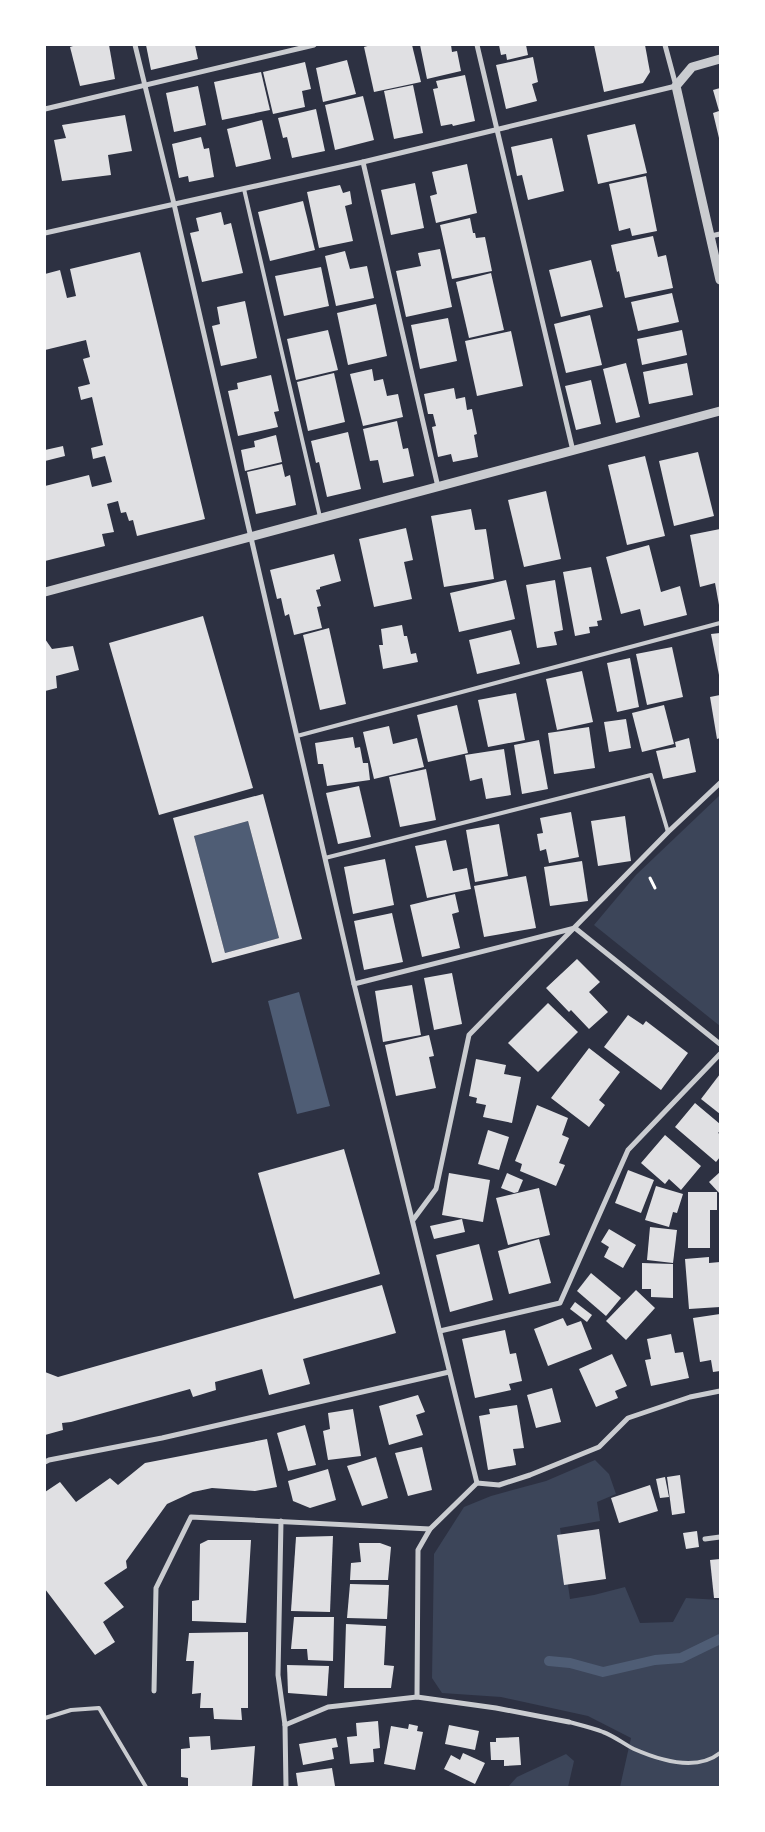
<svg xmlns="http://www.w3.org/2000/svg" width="765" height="1832" font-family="Signika,sans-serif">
<rect width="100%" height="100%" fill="#2d3142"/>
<g fill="#3c4559">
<polygon points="720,795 720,1026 594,925 636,875"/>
<polygon points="595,1460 609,1474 616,1494 597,1502 600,1521 560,1528 570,1599 594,1595 625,1587 640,1623 673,1622 686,1598 720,1600 720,1787 620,1787 631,1738 588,1716 501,1697 442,1693 432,1678 434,1554 464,1507 491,1496 546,1481"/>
<polygon points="566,1754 574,1761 568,1787 508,1787 517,1777"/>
</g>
<g fill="#4f5d75">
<polygon points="248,821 279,938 225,953 194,836"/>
<polygon points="299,992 330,1106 297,1114 268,1001"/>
</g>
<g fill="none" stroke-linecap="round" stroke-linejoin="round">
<polyline stroke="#4f5d75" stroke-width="10" points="549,1661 570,1663 603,1672 655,1660 681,1658 720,1639"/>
</g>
<g fill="#e0e0e3" fill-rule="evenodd">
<polygon points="76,45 109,45 115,79 80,86 70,47"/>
<polygon points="146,45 195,45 198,59 151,70"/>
<polygon points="371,45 412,45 421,82 374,92 364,47"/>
<polygon points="420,45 451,45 452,52 457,51 461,71 427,79"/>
<polygon points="499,45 526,45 528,55 507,60 506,54 501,55"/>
<polygon points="594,45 645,45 650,72 643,83 604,92"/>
<polygon points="533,57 538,82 532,84 537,101 506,109 496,65"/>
<polygon points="347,60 356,94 323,102 316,68"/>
<polygon points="305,62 311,89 302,91 305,107 273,114 263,72"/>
<polygon points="261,72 270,110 222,120 214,82"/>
<polygon points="465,75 475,121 453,126 452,124 441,126 433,89 438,88 436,81"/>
<polygon points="413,85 423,133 394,139 384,91"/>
<polygon points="198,86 206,125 174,132 166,93"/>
<polygon points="720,88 720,138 719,138 713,113 719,111 713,90"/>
<polygon points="363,96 374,140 335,150 325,105"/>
<polygon points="316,109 325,151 292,158 287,137 283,138 278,118"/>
<polygon points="125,115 132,151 108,155 111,175 62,181 54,140 66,138 62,125"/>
<polygon points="262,120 271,159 236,167 227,129"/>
<polygon points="635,124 647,173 598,184 587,135"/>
<polygon points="201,137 204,149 209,148 214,177 189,182 188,176 179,178 172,144"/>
<polygon points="552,138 564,191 528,200 522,175 517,176 511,147"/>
<polygon points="467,164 477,213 436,223 430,196 437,194 432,172"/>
<polygon points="646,176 657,231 632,236 630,228 619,231 609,184"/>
<polygon points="415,183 424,228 391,235 381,190"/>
<polygon points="340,185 343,193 350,191 352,204 345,206 353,241 319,248 307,192"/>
<polygon points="303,201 315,250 270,261 258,212"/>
<polygon points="221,212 224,225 231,223 243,273 202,282 190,233 199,231 196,218"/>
<polygon points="470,218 473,233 475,233 476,238 485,237 492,271 452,279 440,225"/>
<polygon points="653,236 658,257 666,255 673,288 625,298 619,271 617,272 611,245"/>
<polygon points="440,249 452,307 406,317 396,271 421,266 418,253"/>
<polygon points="345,251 350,269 367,266 374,298 336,306 325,256"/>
<polygon points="140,252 205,519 137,536 133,520 129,521 126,512 121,513 118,501 107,504 114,532 102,534 105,546 45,561 45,486 89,475 92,487 112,482 105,456 93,459 91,448 103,445 92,397 81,400 78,387 90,384 83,359 90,357 86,340 45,350 45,274 60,270 67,298 76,296 70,269"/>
<polygon points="591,260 603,307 561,317 549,270"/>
<polygon points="321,267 329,306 284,316 275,276"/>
<polygon points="491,273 504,330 469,338 456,282"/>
<polygon points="672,293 679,322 638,331 631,302"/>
<polygon points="245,301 257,358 221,366 212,326 220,324 217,307"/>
<polygon points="376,304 387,356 348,365 337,313"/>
<polygon points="590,315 602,365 566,373 554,324"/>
<polygon points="448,318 457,361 420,369 411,325"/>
<polygon points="328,330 338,370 296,380 287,339"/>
<polygon points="682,330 687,355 642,365 637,339"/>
<polygon points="511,331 523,386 477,396 465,341"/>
<polygon points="626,363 640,417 616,423 603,369"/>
<polygon points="687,363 693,395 649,404 643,372"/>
<polygon points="372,369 374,381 383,379 387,396 398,394 403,417 363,426 350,374"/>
<polygon points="334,373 345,422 308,431 297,382"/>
<polygon points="271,375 279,411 274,412 278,427 238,436 228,391 238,389 237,383"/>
<polygon points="591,380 601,424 576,430 565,386"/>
<polygon points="454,388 456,399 465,397 467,410 472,409 477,434 474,435 478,457 453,462 451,454 438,457 432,427 436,426 433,414 428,414 424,394"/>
<polygon points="397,421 403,449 408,448 414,476 383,483 378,460 370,461 363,429"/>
<polygon points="348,432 361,489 327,497 319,462 316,463 311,441"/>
<polygon points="276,435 282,462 245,471 241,450 255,447 254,441"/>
<polygon points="63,446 65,456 45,461 45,450"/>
<polygon points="698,452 714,516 674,526 659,461"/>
<polygon points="645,456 665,536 627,545 608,465"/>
<polygon points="282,464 285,477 290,475 296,505 256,514 247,472"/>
<polygon points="546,491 561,559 524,567 508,500"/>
<polygon points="471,509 475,530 486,529 494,579 444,587 431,516"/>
<polygon points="406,528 413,560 404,562 412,599 374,607 359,539"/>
<polygon points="720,529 720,605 719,605 715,583 700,587 690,535"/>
<polygon points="649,545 661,592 680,586 687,615 644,626 640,609 621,614 606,557"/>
<polygon points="334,554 341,581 320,587 320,589 316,590 321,606 317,607 322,628 294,635 289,614 285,616 281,598 277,599 270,570"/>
<polygon points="591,567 602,620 597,621 598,626 589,627 590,633 575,636 563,572"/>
<polygon points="506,580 515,619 459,632 450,593"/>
<polygon points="555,580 563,630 554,632 557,645 537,648 526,585"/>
<polygon points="203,616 253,788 159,815 109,643"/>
<polygon points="402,625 404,636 407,636 411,654 416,653 418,662 383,669 379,645 383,645 381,629"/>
<polygon points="329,628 346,704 320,710 303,635"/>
<polygon points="511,630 520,664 477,674 469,640"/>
<polygon points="720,633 720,674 719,675 711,634"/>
<polygon points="45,639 52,649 73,646 79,670 56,676 57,688 45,691"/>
<polygon points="672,647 683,697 647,705 636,654"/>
<polygon points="630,658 639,707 617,712 607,663"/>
<polygon points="582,671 593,722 557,730 546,679"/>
<polygon points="516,693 525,740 488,747 478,700"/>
<polygon points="720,695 720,738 717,739 710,697"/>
<polygon points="457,705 468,753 428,762 417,715"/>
<polygon points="664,705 674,744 642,752 632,713"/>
<polygon points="626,719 631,748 609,752 604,722"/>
<polygon points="389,726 393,744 417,738 424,767 374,779 363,732"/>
<polygon points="589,727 595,768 554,774 548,733"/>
<polygon points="353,737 355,748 360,747 363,763 368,763 370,780 327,786 323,764 318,764 315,743"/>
<polygon points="689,738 696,772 663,779 656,751 676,747 675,742"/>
<polygon points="539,740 548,789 522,794 514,745"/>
<polygon points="504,749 511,795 486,799 482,778 470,781 465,755"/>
<polygon points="426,769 436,820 400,827 389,777"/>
<polygon points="359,786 371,837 338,844 326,793"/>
<path d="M263,794L302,939L212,963L173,818ZM248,821L279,938L225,953L194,836Z"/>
<polygon points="571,812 579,857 549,863 546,849 540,851 537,834 543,833 540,818"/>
<polygon points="625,816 631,861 598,866 591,821"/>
<polygon points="499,824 508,876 475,882 466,830"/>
<polygon points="446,840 453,871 467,868 471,889 427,898 415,846"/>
<polygon points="385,859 394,905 353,914 344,867"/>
<polygon points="582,861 588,901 550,906 544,867"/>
<polygon points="526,876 536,928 484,937 474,886"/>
<polygon points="455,894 459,912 452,914 460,948 422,957 410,905"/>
<polygon points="392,913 403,962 364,970 354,921"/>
<polygon points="577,959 600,982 589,992 608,1012 589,1029 571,1010 569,1012 546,988"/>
<polygon points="452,973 462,1024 434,1030 424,978"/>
<polygon points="412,985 421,1035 383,1042 375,991"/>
<polygon points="548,1003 578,1032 538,1072 508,1043"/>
<polygon points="628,1015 643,1025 646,1021 688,1053 661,1090 604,1047"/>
<polygon points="429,1035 434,1056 429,1057 436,1088 396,1096 385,1045"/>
<polygon points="589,1048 620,1072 599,1100 605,1105 589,1127 551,1098"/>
<polygon points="476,1059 506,1065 504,1074 521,1077 512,1123 483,1117 486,1105 476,1103 477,1098 469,1096"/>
<polygon points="720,1074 720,1114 701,1099"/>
<polygon points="695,1103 720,1124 720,1131 718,1133 720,1134 720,1157 716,1162 675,1127"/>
<polygon points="537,1105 568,1118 562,1135 569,1138 559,1163 565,1165 556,1186 520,1171 522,1164 515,1161"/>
<polygon points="488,1130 509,1137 499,1170 478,1164"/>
<polygon points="665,1135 701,1166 681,1190 669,1179 665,1184 641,1163"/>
<polygon points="344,1149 380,1274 294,1299 258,1173"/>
<polygon points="628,1170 654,1180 641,1213 615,1203"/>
<polygon points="720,1172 720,1194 709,1182"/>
<polygon points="449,1173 490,1180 483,1222 442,1215"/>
<polygon points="507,1173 523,1180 518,1192 514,1193 501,1188"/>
<polygon points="656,1186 683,1194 677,1213 673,1212 669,1227 645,1220"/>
<polygon points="539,1188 550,1235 508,1245 496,1198"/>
<polygon points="688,1192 717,1192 717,1210 710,1210 710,1248 688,1248"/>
<polygon points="462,1219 465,1232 434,1239 430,1226"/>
<polygon points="650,1227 677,1230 673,1263 647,1260"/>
<polygon points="609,1229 636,1245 623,1268 604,1257 609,1247 601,1242"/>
<polygon points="539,1239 551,1283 509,1294 498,1251"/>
<polygon points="479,1244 493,1300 450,1312 436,1255"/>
<polygon points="709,1257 709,1263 720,1262 720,1307 689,1309 685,1259"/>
<polygon points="642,1263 673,1264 673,1298 651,1297 651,1289 642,1289"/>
<polygon points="591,1273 621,1298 606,1316 577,1291"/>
<polygon points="382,1285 396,1333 303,1359 310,1384 269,1395 262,1369 215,1382 216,1390 193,1397 190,1389 71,1422 62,1423 63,1430 45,1435 45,1372 58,1377"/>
<polygon points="636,1290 655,1308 626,1340 606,1321"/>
<polygon points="575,1302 592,1315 587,1322 570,1309"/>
<polygon points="720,1314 720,1371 713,1372 711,1360 700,1362 693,1318"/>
<polygon points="563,1318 567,1326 581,1321 592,1349 548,1366 534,1329"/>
<polygon points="505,1330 510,1354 516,1353 522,1381 509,1384 511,1390 475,1398 462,1339"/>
<polygon points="671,1334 675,1353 683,1352 689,1378 651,1386 645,1360 651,1359 647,1339"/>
<polygon points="612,1354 627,1386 615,1391 618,1398 596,1407 579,1369"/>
<polygon points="552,1388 561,1422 536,1428 527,1395"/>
<polygon points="418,1395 425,1412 416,1415 423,1435 389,1445 379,1406"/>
<polygon points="517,1405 524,1448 513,1449 516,1465 488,1470 479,1416 490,1414 489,1409"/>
<polygon points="353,1409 361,1456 328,1460 323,1431 330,1429 328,1413"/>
<polygon points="305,1425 316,1465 288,1471 277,1433"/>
<polygon points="267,1439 277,1487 255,1491 212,1488 193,1492 167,1504 126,1561 127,1568 104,1583 124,1607 103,1622 115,1642 95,1655 45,1589 45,1492 60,1482 76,1502 110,1478 118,1485 145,1463"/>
<polygon points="422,1447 432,1490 408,1496 395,1453"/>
<polygon points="376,1457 388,1498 362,1506 347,1466"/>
<polygon points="328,1469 336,1500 310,1508 293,1501 288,1481"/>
<polygon points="680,1475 685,1513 672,1515 667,1477"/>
<polygon points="665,1477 669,1497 660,1498 656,1479"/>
<polygon points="650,1485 658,1511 619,1523 611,1498"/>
<polygon points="599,1529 606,1579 564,1585 557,1535"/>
<polygon points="697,1531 699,1547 686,1549 683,1533"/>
<polygon points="333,1536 330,1612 291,1611 296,1537"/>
<polygon points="208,1540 251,1540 246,1623 192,1621 192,1601 199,1600 200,1544"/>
<polygon points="359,1543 380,1543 391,1547 388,1580 350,1580 351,1563 361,1562"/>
<polygon points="720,1559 720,1598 714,1598 710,1560"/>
<polygon points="350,1584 389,1585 387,1619 347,1618"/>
<polygon points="294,1617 334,1617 333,1661 308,1660 307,1649 291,1649"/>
<polygon points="346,1624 386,1626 384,1665 394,1666 391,1688 344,1688"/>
<polygon points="248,1632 248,1708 241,1708 242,1720 214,1719 213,1708 200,1708 201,1693 192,1694 194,1661 186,1661 189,1633"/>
<polygon points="287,1665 329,1666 327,1696 288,1693"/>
<polygon points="378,1721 380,1748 373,1749 374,1762 350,1764 347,1737 357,1736 356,1723"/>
<polygon points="409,1724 418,1726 417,1731 423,1732 415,1770 384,1764 391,1726 408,1729"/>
<polygon points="449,1725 479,1731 475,1750 445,1744"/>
<polygon points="210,1736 211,1750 255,1746 252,1787 188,1787 188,1778 181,1777 181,1749 190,1748 189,1737"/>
<polygon points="519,1737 521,1765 504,1766 504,1760 491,1760 490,1742 496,1742 496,1738"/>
<polygon points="336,1738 338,1747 332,1748 334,1759 303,1765 299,1744"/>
<polygon points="463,1753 485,1763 475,1784 444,1769 451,1755 460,1760"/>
<polygon points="332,1768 335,1786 298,1787 296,1773"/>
</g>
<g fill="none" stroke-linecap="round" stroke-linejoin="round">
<polyline stroke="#fff" stroke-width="3" points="650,878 655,888"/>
<g stroke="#caccd0" stroke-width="4">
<polyline points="244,189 320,517"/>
<polyline points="297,736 720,623"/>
<polyline points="325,858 651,775 668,832"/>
<polyline points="45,1718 71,1710 99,1708 146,1787"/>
<path d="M569,1722C580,1725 593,1728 603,1732C614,1736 624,1744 634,1749C659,1760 696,1772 720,1753"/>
</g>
<g stroke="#caccd0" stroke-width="5">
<polyline points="135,45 174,204 354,984 477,1483"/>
<polyline points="477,45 573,451"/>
<polyline points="45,109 314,45"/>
<polyline points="363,162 438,487"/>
<polyline points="45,233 363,162 676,86 665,45"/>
<polyline points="711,236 720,234"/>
<polyline points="354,984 575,928 720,1044"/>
<polyline points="413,1220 436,1189 469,1035 668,832 720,783"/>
<polyline points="440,1331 560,1303 628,1150 720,1054"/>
<polyline points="45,1462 49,1460 162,1438 449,1372"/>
<polyline points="281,1521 278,1675 285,1725 286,1787"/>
<polyline points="705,1539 720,1537"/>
<polyline points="154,1691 156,1588 191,1517 430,1529"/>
<polyline points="417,1697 496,1708 569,1722"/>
<polyline points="285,1725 328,1707 417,1697 418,1550 430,1529 477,1483 499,1485 530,1475 599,1447 628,1418 690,1397 720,1391"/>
</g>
<g stroke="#caccd0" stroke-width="9">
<polyline points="720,59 692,67 676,86 720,280"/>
<polyline points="45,592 720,411"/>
</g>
</g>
<rect width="765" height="1832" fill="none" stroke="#ffffff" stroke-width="92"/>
</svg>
